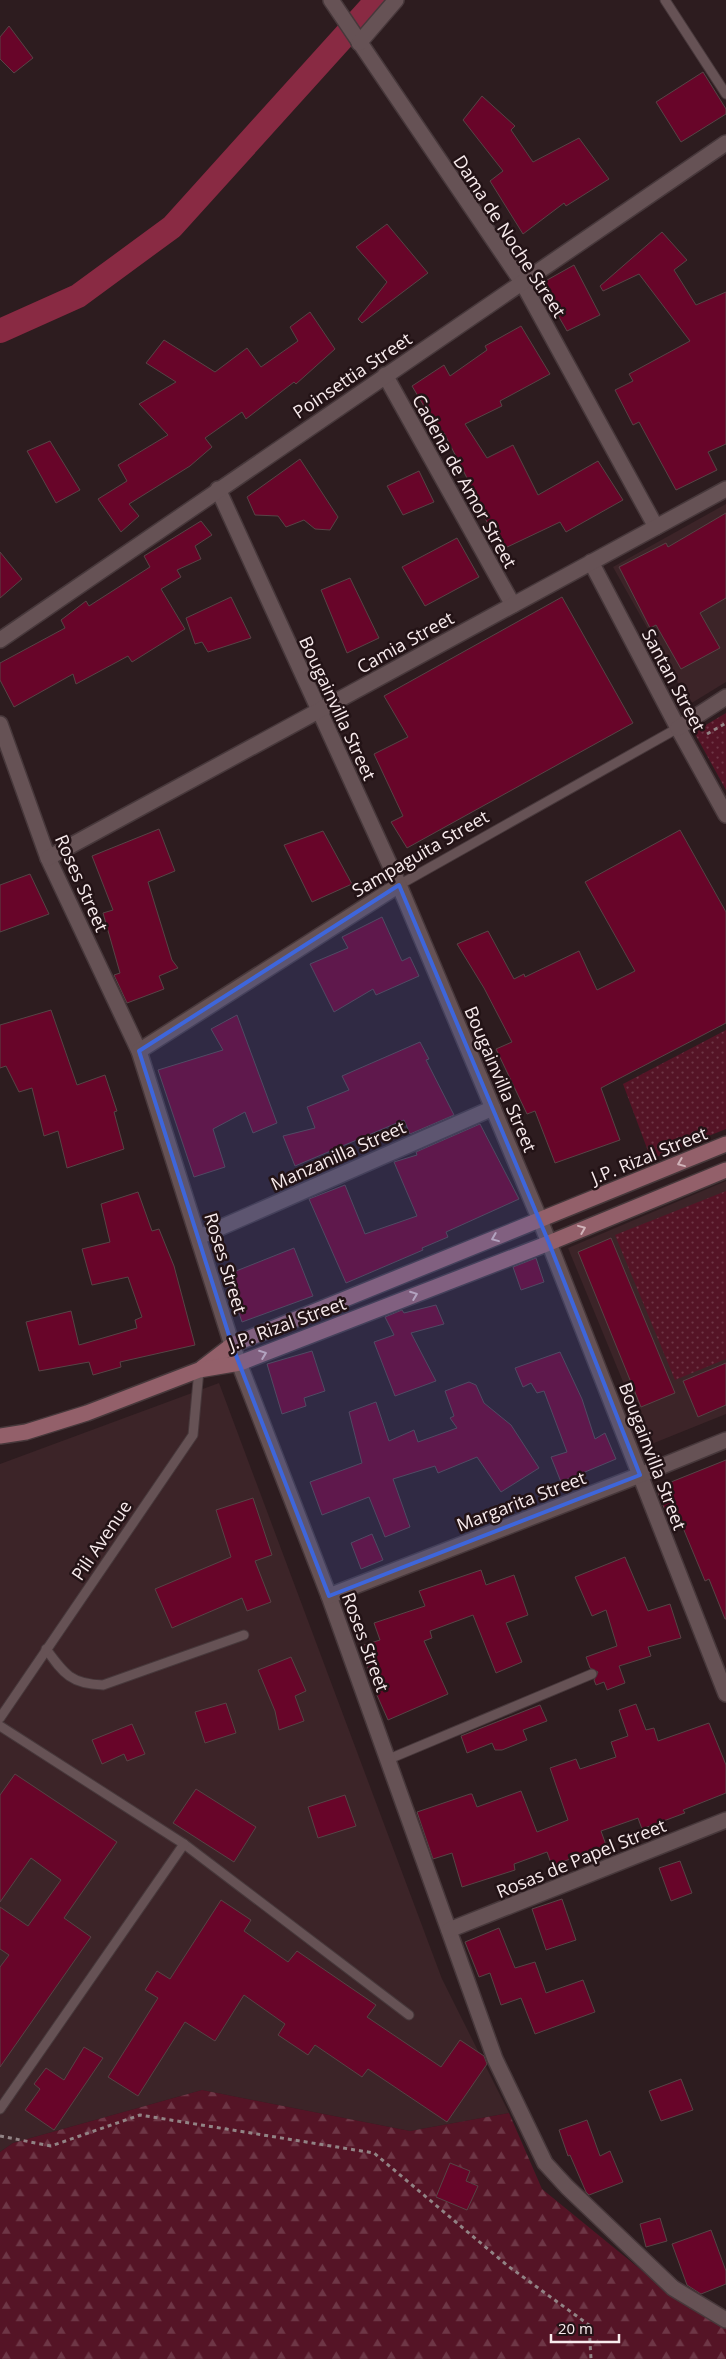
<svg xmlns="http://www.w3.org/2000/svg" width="726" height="2359" font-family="'Open Sans',sans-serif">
<defs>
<pattern id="green-dots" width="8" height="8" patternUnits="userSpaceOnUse" patternTransform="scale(1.25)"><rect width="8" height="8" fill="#551426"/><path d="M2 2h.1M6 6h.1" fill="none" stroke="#6e3646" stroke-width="1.8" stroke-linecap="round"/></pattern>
<pattern id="forest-firs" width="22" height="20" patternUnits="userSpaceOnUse" patternTransform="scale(1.25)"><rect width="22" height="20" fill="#551426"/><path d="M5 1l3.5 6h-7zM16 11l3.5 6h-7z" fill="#6e3646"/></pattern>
</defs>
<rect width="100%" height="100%" fill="#2d1c1f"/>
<g fill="#3c2428">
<polygon points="726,504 726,682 690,704 613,567"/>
<polygon points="726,1181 726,1414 649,1445 568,1248"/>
<polygon points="219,1383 442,1979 509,2113 410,2131 202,2090 13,2143 0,2152 0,1464"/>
</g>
<g fill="url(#green-dots)">
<polygon points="726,713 726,790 694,732"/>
<polygon points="726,1030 726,1129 651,1159 623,1084"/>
<polygon points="726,1191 726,1359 675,1380 615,1235"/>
</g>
<polygon fill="url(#forest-firs)" points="202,2090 410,2131 509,2113 542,2189 656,2282 726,2325 726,2359 0,2359 0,2152 13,2143"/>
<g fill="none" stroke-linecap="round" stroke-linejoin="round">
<polyline stroke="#892a43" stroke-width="24" points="0,331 78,296 172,227 377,0"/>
</g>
<g fill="#680529" stroke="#574446">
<polygon points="9,26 33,58 14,73 0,59 0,37"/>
<polygon points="703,72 726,109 726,114 681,142 656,102"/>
<polygon points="482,96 515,126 511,130 533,162 579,138 609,179 566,206 564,203 523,234 490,181 503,171 463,120"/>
<polygon points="387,224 428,273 362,323 358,319 387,282 356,247"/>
<polygon points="662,232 687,260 674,270 696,305 726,292 726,444 708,452 717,470 676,490 639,422 633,425 615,390 633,381 629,374 690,341 639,274 603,291 600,286"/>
<polygon points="574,265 600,315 567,331 540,284"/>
<polygon points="310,312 335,349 296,384 294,382 246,419 242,412 205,438 212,447 190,466 129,504 139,516 121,532 98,499 127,481 118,465 168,435 139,404 176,382 146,363 164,340 215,372 247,348 261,367 298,341 290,327"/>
<polygon points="521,326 550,374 500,401 502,406 465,424 487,458 513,445 538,495 598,461 623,500 566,532 560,522 503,549 464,483 468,480 444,433 441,435 412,386 444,365 450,376 487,350 485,346"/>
<polygon points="50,441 80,490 56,503 27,451"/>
<polygon points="300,459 338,517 330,530 315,529 304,520 286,527 278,516 255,515 247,497"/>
<polygon points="419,471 434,502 403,515 387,486"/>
<polygon points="726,513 726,598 700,613 720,648 681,669 656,625 650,628 619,567 666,543 668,547"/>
<polygon points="201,521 212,535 195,546 201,559 177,570 181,577 161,589 185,629 132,662 128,656 76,684 73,674 14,707 0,680 0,663 65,628 61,620 86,601 89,606 150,567 144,556"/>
<polygon points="457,538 479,577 425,606 402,567"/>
<polygon points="0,552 22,579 0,598"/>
<polygon points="350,578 379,638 347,653 321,590"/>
<polygon points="231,597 251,638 208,652 202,642 195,644 186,618"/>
<polygon points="562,597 633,723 407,848 391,822 403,816 374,754 408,737 384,696"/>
<polygon points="159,829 175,871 148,882 172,960 178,968 159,976 164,989 127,1003 114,975 120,973 103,913 113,910 92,856"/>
<polygon points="680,830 726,912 726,1023 601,1088 620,1140 555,1163 535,1111 527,1114 496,1049 512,1042 484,988 457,944 488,931 514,979 524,974 525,977 579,951 597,990 635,971 585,882"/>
<polygon points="323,831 352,884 312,902 284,845"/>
<polygon points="30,874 49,914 0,932 0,885"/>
<polygon points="382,917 402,961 410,957 419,976 376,995 373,989 334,1012 310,964 348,948 342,937"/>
<polygon points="51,1010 77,1085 105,1075 117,1111 114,1112 124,1149 67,1168 58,1131 44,1136 32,1088 19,1092 6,1066 0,1068 0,1025"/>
<polygon points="237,1015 277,1123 253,1133 245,1112 213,1129 225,1167 194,1177 158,1070 223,1050 211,1029"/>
<polygon points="420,1042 429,1059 426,1060 454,1115 410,1134 404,1120 295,1166 283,1136 315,1128 307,1107 349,1090 342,1076"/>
<polygon points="480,1124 519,1199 446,1232 448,1237 422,1248 423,1250 346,1283 309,1199 345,1185 365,1234 417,1216 394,1162 417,1155 416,1152"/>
<polygon points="138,1192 152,1231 159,1229 174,1266 195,1345 120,1362 121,1367 93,1375 89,1362 39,1371 26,1322 71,1311 79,1345 137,1328 135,1320 142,1317 128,1277 92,1285 82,1249 110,1242 101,1204"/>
<polygon points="611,1238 675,1393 641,1407 578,1252"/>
<polygon points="294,1248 313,1296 242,1322 226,1275"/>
<polygon points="536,1258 544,1282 521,1290 513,1267"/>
<polygon points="436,1305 444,1324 411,1333 436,1381 395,1396 374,1342 394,1335 385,1317 402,1310 404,1313"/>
<polygon points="312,1351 325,1391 304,1398 306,1406 282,1414 267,1364"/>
<polygon points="560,1352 582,1399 595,1439 605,1433 616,1459 561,1482 551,1457 567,1452 544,1391 537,1393 531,1383 523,1387 515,1368"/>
<polygon points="726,1363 726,1405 698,1417 683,1381"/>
<polygon points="469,1382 476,1385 484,1403 511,1425 539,1468 501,1492 477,1457 438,1473 435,1466 393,1479 410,1527 385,1537 369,1497 322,1515 310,1482 362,1463 349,1412 376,1402 389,1441 414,1430 418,1442 457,1428 450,1418 454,1416 445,1391"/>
<polygon points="726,1460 726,1619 725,1619 709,1579 705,1581 674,1506 665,1510 656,1488"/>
<polygon points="253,1498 272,1555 255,1561 271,1602 247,1611 242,1598 172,1628 155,1589 231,1557 216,1510"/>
<polygon points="372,1534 383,1560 361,1569 351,1543"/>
<polygon points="625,1557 648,1611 670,1604 681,1638 648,1647 651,1656 619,1666 625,1683 607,1690 604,1682 596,1685 594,1680 598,1672 590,1668 586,1657 617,1646 606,1610 592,1616 575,1577"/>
<polygon points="481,1570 486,1585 514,1575 528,1615 506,1623 522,1662 496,1673 473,1615 430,1631 432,1638 424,1641 448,1694 388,1720 376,1693 361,1646 380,1640 374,1623 425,1606 419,1591"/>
<polygon points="291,1657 306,1691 295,1696 304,1721 279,1730 275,1711 258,1670"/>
<polygon points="226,1703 236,1733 205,1743 195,1712"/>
<polygon points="636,1704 646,1730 654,1728 658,1741 709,1723 726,1765 726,1793 683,1810 685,1813 642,1829 638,1818 601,1831 606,1845 552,1866 547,1852 514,1864 515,1870 462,1887 452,1853 433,1859 417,1812 470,1794 472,1794 477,1807 521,1791 537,1832 568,1820 550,1768 576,1759 580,1769 616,1757 611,1742 628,1736 619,1710"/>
<polygon points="540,1705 547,1721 523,1730 527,1740 502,1750 495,1750 492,1743 467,1753 461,1736"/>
<polygon points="132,1724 145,1754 127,1761 124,1754 102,1764 92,1740"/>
<polygon points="15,1774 117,1842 64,1918 91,1937 0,2067 0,1967 9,1955 0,1949 0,1907 28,1926 61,1880 31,1858 0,1902 0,1795"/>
<polygon points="196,1789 256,1827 234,1862 173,1823"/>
<polygon points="345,1795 356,1826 318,1838 308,1807"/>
<polygon points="680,1861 692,1893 671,1901 659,1868"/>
<polygon points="562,1899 576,1940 546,1950 532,1909"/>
<polygon points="221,1900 251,1920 244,1931 288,1962 297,1951 376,2005 367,2017 441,2067 460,2040 484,2056 487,2064 447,2122 368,2069 362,2077 315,2045 308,2055 278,2035 285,2024 244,1995 215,2041 185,2022 138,2096 108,2077 158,1998 145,1990 157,1971 170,1979"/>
<polygon points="499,1928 515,1968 535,1962 546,1993 583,1980 595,2012 535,2034 521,1998 501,2005 490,1973 479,1977 465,1942"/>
<polygon points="84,2047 103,2058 54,2130 25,2110 40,2089 34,2084 46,2068 64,2080"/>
<polygon points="681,2079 693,2110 661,2121 649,2091"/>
<polygon points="587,2120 600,2156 610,2151 623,2182 589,2195 586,2192 570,2155 568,2156 559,2130"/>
<polygon points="450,2163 470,2171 466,2181 478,2186 467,2210 436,2197"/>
<polygon points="660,2218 667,2241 646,2247 640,2224"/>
<polygon points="711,2230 726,2271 726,2284 701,2294 687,2285 672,2244"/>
</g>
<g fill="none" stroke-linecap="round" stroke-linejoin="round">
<defs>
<g id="service">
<polyline points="665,0 726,94"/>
<polyline points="399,885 678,728"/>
<path d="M46,1649C64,1674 71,1684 103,1685L244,1635"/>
<polyline points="0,1718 193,1435 199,1370"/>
<polyline points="0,1726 184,1844 409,2015"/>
<polyline points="389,1759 592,1674"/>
<polyline points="0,2109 184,1844"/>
</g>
<g id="minor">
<polyline points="331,0 522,282 656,527"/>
<polyline points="359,43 396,0"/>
<polyline points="385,375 513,605"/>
<polyline points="218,489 399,885 540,1220 726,1694"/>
<polyline points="591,562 678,728 726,815"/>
<polyline points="0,640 726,143"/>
<polyline points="0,724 48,858 139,1051 232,1345 329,1596 495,2059 545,2163 567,2187 673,2288 726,2320"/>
<polyline points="678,728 726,697"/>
<polyline points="48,858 726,489"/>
<polyline points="139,1051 399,885"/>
<polyline points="199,1237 493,1108"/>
<polyline points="329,1596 640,1475 726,1440"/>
<polyline points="449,1930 726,1820"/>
</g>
<g id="secondary">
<polyline points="202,1368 232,1345 726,1144"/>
<polyline points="0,1436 26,1432 87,1413 199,1370 240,1363 549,1243 726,1170"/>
</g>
</defs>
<use href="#service" stroke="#47383b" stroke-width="11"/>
<use href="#minor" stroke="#47383b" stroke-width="18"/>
<use href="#secondary" stroke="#47383b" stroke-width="18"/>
<g stroke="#928385" stroke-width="3" stroke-dasharray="4 4" stroke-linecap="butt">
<polyline points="707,734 726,723"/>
<polyline points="0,2136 51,2146 140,2115 374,2153 508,2266 589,2325 591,2359"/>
</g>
<use href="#service" stroke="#665255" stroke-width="9"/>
<use href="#minor" stroke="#665255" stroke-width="15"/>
<use href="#secondary" stroke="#93606a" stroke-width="15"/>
</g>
<defs><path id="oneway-chevron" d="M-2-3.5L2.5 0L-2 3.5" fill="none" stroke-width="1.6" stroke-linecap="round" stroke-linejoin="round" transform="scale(1.25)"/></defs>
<g stroke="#d0b3b9">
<use href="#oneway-chevron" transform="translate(681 1163) rotate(158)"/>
<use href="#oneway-chevron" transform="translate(582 1229) rotate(-22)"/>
<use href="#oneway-chevron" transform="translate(495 1238) rotate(158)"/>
<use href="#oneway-chevron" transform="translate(414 1295) rotate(-21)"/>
<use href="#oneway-chevron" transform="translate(263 1354) rotate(-21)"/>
</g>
<path fill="#3e66db" fill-opacity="0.2" stroke="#3e66db" stroke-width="4" stroke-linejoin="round" d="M399,885L549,1243L640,1475L329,1596L232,1345L139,1051Z"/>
<g text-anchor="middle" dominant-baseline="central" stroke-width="5" stroke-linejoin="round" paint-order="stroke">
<g font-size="18" fill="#f8ebed" stroke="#231316">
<text transform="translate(510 236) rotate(57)">Dama de Noche Street</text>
<text transform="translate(352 375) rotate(-34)">Poinsettia Street</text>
<text transform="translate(465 481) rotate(61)">Cadena de Amor Street</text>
<text transform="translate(405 642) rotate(-29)">Camia Street</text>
<text transform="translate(674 680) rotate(62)">Santan Street</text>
<text transform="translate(338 708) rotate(65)">Bougainvilla Street</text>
<text transform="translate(420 853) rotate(-30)">Sampaguita Street</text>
<text transform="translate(82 883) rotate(66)">Roses Street</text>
<text transform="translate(501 1079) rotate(67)">Bougainvilla Street</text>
<text transform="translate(338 1155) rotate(-24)">Manzanilla Street</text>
<text transform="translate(649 1155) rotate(-22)">J.P. Rizal Street</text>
<text transform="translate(226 1263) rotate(73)">Roses Street</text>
<text transform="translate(287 1323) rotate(-20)">J.P. Rizal Street</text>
<text transform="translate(653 1456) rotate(69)">Bougainvilla Street</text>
<text transform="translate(521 1501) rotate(-21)">Margarita Street</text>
<text transform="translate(101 1540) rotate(-56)">Pili Avenue</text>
<text transform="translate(366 1642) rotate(70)">Roses Street</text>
<text transform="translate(581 1858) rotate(-22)">Rosas de Papel Street</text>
</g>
</g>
<path d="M551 2334v8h68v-8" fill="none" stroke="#f8ebed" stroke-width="2.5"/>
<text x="558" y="2334" font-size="15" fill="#f8ebed" stroke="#231316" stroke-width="4" paint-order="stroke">20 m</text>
</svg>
